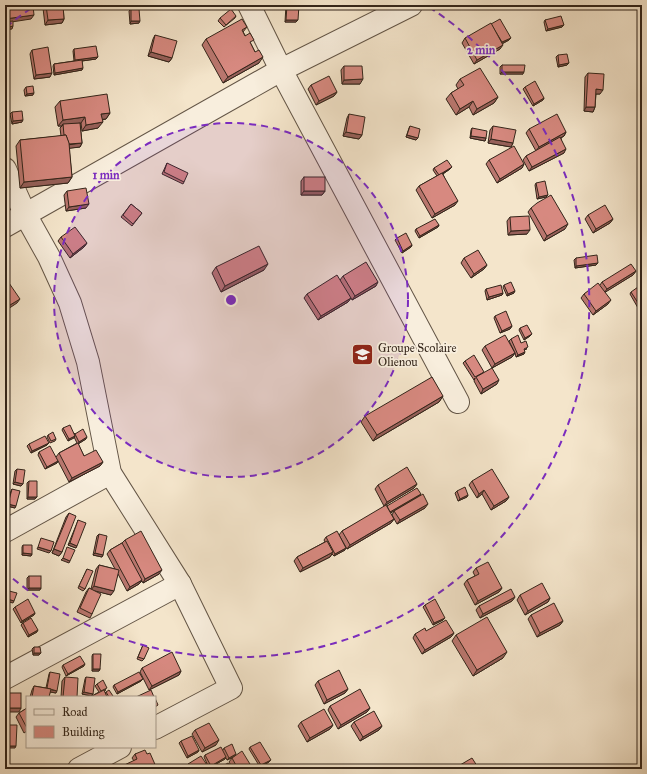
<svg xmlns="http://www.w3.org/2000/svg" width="647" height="774" font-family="'IM FELL Great Primer',serif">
<rect width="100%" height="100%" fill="#f4e5cb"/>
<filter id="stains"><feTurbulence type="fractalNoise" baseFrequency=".005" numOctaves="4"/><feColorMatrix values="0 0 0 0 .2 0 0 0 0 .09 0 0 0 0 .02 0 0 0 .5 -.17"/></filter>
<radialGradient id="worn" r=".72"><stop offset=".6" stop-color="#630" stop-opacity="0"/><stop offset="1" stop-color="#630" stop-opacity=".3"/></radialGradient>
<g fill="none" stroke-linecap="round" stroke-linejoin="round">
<defs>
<g id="minor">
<polyline points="249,5 281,70 458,402"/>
<polyline points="5,169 25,214 49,257 70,303 88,362 110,473 180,584 231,688 155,728"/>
<polyline points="5,226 281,70 411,5"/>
<polyline points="5,531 110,473"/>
<polyline points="5,678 180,584"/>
<polyline points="79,769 120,747"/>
</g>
</defs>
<use href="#minor" stroke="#635546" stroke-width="24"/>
<use href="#minor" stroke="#f8eedd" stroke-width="22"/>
</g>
<g fill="#b9766e" stroke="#33251a">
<polygon points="45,5 63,5 64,19 62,23 45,25 43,8"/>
<polygon points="286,5 299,5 296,22 285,22"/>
<polygon points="131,9 139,23 130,24 129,11"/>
<polygon points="236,16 235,18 224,27 218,21 220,18"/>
<polygon points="545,20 564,25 562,27 546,31 544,22"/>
<polygon points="247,27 243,32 251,44 255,52 259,63 223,83 202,45 206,39"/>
<polygon points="155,35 172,58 169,62 148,56 153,39"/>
<polygon points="465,38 511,38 509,40 502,44 500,49 474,64 462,43"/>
<polygon points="74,49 98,57 96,59 82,61 82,70 54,75 53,66 54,64 74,61 73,51"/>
<polygon points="32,50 50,77 34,79 30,54"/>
<polygon points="558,55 569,63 567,65 558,67 556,57"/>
<polygon points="502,65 523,74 500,74 500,67"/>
<polygon points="344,66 360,84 342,84 341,70"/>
<polygon points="588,73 600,94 596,94 595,107 593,112 584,111 585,77"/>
<polygon points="460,79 498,97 494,103 473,115 469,107 456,115 446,99 451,93 458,89 456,85"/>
<polygon points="311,85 337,92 334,96 316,105 308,89"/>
<polygon points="26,87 33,95 25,96 24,90"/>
<polygon points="525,87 544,98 543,100 533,106 523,89"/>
<polygon points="60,101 110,113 106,119 102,120 98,128 82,131 81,123 80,123 82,143 80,147 69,148 72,177 68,183 20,188 16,146 20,140 61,136 60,128 62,126 58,126 55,107"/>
<polygon points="12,112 22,122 12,124 10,114"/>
<polygon points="349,114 362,135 359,139 343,136 347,118"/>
<polygon points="410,126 416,140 406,137 409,128"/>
<polygon points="493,126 513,143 511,147 488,143 490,130"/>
<polygon points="472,128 486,138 485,141 470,138 471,130"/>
<polygon points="529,129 566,132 564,136 561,138 564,153 529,171 523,160 526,156 536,151 526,133"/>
<polygon points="489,160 524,164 522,168 497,183 486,164"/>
<polygon points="167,163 184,182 183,184 162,174"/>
<polygon points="434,168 450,169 443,174 455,205 432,218 416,190 419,186 437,176 433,170"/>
<polygon points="304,177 325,191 322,195 301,195 301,181"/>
<polygon points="536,183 548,195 546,197 537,199 535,185"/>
<polygon points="67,191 86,208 66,211 64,195"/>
<polygon points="131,204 142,213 132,226 121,217"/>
<polygon points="531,208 565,229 544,241 528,212"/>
<polygon points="588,215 613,219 610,223 593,233 585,219"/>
<polygon points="510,217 527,234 508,235 507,221"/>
<polygon points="439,225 438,227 419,238 415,231 416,229"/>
<polygon points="61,237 87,243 84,247 70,258 58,241"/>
<polygon points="397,238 412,245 411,247 402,253 395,240"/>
<polygon points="464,258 487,265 484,269 471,278 461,263"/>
<polygon points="576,258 596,265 575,268 574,260"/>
<polygon points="216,267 264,270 221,292 212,273"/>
<polygon points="636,271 633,275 605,292 608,304 593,315 581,298 584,294 600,285 602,282"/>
<polygon points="343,276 376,286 352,300 351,298 348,302 318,320 304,298 307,294 340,280"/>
<polygon points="504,285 514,293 507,296 503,287"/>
<polygon points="486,289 503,293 502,295 487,300 485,291"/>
<polygon points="631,292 642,304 638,308 630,294"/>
<polygon points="495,316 512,326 510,329 500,333 494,318"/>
<polygon points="520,328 530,336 524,340 519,330"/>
<polygon points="511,339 521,343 527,349 524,350 524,354 516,357 515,353 512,357 492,368 482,350 485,346 515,353 509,341"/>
<polygon points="465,361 483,373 497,384 481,394 474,381 475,378 474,380 463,363"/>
<polygon points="443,396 439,402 373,441 361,422 365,416"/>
<polygon points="63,428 86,439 78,444 84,456 103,462 100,466 69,482 58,461 57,463 45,469 38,455 39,452 56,457 59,453 77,443 74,437 68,441 62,430"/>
<polygon points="48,435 56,439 55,441 50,443 47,437"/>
<polygon points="29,444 47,445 31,453 27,446"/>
<polygon points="17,469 23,484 21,486 13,484 15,471"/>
<polygon points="29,481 37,497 35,499 27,499 27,483"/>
<polygon points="472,481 509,497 506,501 491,510 482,494 477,498 469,485"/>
<polygon points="417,484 414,488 384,506 375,489 378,485"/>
<polygon points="12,489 15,508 7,506 11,491"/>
<polygon points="457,491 468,495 467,497 458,501 455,493"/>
<polygon points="419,496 390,513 394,519 391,523 347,549 339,535 342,531 387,507 387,506"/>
<polygon points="425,508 397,524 392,515 394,511"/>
<polygon points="69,513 62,552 59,556 52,553 66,517"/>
<polygon points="78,520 76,548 68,545 77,523"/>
<polygon points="99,534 103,555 102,557 93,555 97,536"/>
<polygon points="326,537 345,550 334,556 332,554 330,557 300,572 294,561 297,557 325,542 324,540"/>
<polygon points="125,540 159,574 143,583 142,581 139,584 127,591 118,574 111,595 96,591 92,614 90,618 77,612 86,592 89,588 91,589 96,569 99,565 115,569 107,554 110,550 122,543"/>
<polygon points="23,545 32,554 31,556 22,555 22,547"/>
<polygon points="476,568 502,588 499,592 475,605 464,584 467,580 475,576 473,572"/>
<polygon points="87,569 85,589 83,591 78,588"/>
<polygon points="29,576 40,590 27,590 27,578"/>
<polygon points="520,595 550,598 548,602 525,615 517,600"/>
<polygon points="515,597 512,601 480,618 476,610 479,606"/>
<polygon points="425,605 443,620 433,625 423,607"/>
<polygon points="15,607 35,613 34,615 21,623 13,609"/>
<polygon points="531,615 563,621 560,625 537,637 528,619"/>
<polygon points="23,623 37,632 28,637 21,625"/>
<polygon points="454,633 451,637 422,654 413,638 415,634"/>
<polygon points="456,635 503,658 473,676 452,641"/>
<polygon points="143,645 144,659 142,661 137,659"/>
<polygon points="34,647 41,653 39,655 33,655 32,649"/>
<polygon points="93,654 100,669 99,671 92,671 92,656"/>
<polygon points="63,665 84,666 66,676 62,667"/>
<polygon points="142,668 181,671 179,675 149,690 140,672"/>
<polygon points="50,672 56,693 50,692 49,697 30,697 32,690 34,686 46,688 49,674"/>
<polygon points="65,677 77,697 61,697 62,681"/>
<polygon points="86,677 93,694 91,696 82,694 85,679"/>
<polygon points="141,681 117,694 113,687 114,685"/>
<polygon points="318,681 348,689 345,693 324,704 315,685"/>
<polygon points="97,684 106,690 104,691 105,693 106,692 112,697 90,697 99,692 95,686"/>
<polygon points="330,706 370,708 367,712 338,729 328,710"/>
<polygon points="27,708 27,731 24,733 16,717 19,713"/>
<polygon points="301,722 333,725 330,729 307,742 298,726"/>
<polygon points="354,722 382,726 379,730 360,741 351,726"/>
<polygon points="195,730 216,745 202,752 192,734"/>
<polygon points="181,741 199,750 198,752 187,758 179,743"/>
<polygon points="250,747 269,762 260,767 249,749"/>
<polygon points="224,748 235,756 253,769 233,769 229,762 232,758 234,757 227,760 226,758 225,759 209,768 204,757 205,755 223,750"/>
<polygon points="135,754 147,754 134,761 132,758"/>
<polygon points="188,764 208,769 188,769 186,766"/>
</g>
<g fill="#96605a" stroke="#33251a">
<polygon points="34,15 31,19 5,23 5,19"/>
<polygon points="64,19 62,23 45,25 48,20"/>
<polygon points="286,20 298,20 296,22 285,22"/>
<polygon points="131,21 140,21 139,23 130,24"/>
<polygon points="564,25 562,27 546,31 548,29"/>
<polygon points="13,26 12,29 5,30 5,28"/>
<polygon points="511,38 509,40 501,44 502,42"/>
<polygon points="503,45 500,49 474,64 477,60"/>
<polygon points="151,52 172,58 169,62 148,56"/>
<polygon points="98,57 96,59 74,62 75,60"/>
<polygon points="263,57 259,63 223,83 228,77"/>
<polygon points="569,63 567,65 558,67 559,65"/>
<polygon points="83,68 82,70 54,75 55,73"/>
<polygon points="502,72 524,72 523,74 500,74"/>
<polygon points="52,73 50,77 34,79 36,75"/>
<polygon points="363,79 360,84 342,84 344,80"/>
<polygon points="596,89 603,90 600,94 593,94"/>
<polygon points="337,92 334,96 316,105 319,101"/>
<polygon points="34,93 33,95 25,96 27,94"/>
<polygon points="498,97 494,103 473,115 477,109"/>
<polygon points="544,98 543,100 533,106 534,104"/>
<polygon points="473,101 469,107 456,115 460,109"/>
<polygon points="586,107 595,107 593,112 584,111"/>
<polygon points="110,113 106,119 97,120 101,114"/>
<polygon points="85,117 81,123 63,126 63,124 62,126 58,126 63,120"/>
<polygon points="23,120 22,122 12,124 13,121"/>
<polygon points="103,122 98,128 82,131 86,125"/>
<polygon points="346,132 362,135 359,139 343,136"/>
<polygon points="566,132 564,136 536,151 539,147"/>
<polygon points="407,135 418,138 416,140 406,137"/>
<polygon points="471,136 486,138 485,141 470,138"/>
<polygon points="491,139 513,143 511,147 488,143"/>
<polygon points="82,143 80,147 64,149 67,145"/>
<polygon points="566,149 564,153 529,171 532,167"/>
<polygon points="524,164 522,168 497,183 500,179"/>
<polygon points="452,167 450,169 438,177 439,175"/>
<polygon points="72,177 68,183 20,188 24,182"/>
<polygon points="304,191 325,191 322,195 301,195"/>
<polygon points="548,195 546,197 537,199 539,197"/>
<polygon points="458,201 455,205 432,218 435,214"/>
<polygon points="89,204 86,208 66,211 69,207"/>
<polygon points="613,219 610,223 593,233 596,229"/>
<polygon points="568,224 565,229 544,241 547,236"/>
<polygon points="439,225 438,227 419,238 420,236"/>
<polygon points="530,230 527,234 508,235 511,231"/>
<polygon points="87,243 84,247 70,258 73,254"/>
<polygon points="412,245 411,247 402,253 403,251"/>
<polygon points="598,263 596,265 575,268 576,266"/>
<polygon points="268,264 264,270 221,292 225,286"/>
<polygon points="487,265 484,269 471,278 474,274"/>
<polygon points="636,271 633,275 604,293 607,289"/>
<polygon points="378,282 376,286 352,300 355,296"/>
<polygon points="515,291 514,293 507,296 508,294"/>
<polygon points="503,293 502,295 487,300 489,297"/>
<polygon points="351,298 348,302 318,320 321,316"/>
<polygon points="20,299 17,303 5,311 5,308"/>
<polygon points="611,300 608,304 593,315 596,311"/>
<polygon points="512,326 510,329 500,333 502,331"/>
<polygon points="532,334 530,336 524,340 525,338"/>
<polygon points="525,352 524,354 516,357 518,355"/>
<polygon points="515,353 512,357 492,368 495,364"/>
<polygon points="499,380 497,384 481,394 483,389"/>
<polygon points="443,396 439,402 373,441 377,435"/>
<polygon points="75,436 74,438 68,441 69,439"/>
<polygon points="87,437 86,439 78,444 79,442"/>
<polygon points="49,443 47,445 31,453 32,451"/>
<polygon points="58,461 57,463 45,469 47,467"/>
<polygon points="103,462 100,466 69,482 72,478"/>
<polygon points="15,482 23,484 21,486 13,484"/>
<polygon points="417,484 414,488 384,506 387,502"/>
<polygon points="484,490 482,494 477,498 479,494"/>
<polygon points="421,494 419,496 389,514 390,512"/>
<polygon points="468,495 467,497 458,501 460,499"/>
<polygon points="28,497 37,497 35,499 27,499"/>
<polygon points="509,497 506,501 491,510 494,506"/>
<polygon points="8,504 16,506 15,508 7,506"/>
<polygon points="428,504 425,508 397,524 400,520"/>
<polygon points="394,519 391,523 347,549 350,545"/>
<polygon points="70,543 77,546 76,548 68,545"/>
<polygon points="38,547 51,551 49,553 37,549"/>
<polygon points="346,548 345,550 334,556 335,554"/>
<polygon points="54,549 62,552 59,556 52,553"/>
<polygon points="333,552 330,557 300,572 303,568"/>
<polygon points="23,553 32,554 31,556 22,555"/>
<polygon points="95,553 103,555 102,557 93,555"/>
<polygon points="63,558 70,561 69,563 61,560"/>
<polygon points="162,570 159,574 143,583 145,579"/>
<polygon points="142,580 139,584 127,591 130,587"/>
<polygon points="94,586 114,591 111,595 91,590"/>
<polygon points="29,588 41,588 40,590 27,590"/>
<polygon points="502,588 499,592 475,605 478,601"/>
<polygon points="515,597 512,601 480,618 483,614"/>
<polygon points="5,598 14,601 13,603 5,601"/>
<polygon points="550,598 548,602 525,615 528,611"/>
<polygon points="35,613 34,615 21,623 22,621"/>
<polygon points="445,618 443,620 433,625 434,623"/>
<polygon points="563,621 560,625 537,637 540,633"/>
<polygon points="38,630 37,632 28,637 29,635"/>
<polygon points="454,633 451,637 422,654 425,650"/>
<polygon points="507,652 503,658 473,676 477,670"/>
<polygon points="34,653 41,653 39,655 33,655"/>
<polygon points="85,664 84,666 66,676 68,674"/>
<polygon points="93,669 100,669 99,671 92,671"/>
<polygon points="181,671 179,675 149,690 152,686"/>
<polygon points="143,679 141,681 117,694 118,692"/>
<polygon points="47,689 57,691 56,693 45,691"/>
<polygon points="348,689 345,693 324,704 327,700"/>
<polygon points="84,692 93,694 91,696 82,694"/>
<polygon points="5,708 21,708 19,712 5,712"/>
<polygon points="370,708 367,712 338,729 341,725"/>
<polygon points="333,725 330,729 307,742 310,738"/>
<polygon points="382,726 379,730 360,741 363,737"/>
<polygon points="219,740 216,745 202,752 205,748"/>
<polygon points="5,746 16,746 15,748 5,748"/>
<polygon points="199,750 198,752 187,758 188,756"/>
<polygon points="236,754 235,756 227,760 229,758"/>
<polygon points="226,757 225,759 209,768 211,766"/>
<polygon points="271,760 269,762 260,767 261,765"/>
</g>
<g fill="#d78980" stroke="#33251a">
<polygon points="46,5 63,5 64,19 48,20"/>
<polygon points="287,5 299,5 298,20 286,20"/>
<polygon points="33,6 34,15 5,19 5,10"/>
<polygon points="131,9 139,9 140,21 131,21"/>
<polygon points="231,9 236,16 226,25 220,18"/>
<polygon points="561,16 564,25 548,29 545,20"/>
<polygon points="242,19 247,27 242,30 245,36 250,33 254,40 250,42 255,52 259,50 263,57 228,77 206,39"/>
<polygon points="500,19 511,38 502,42 491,24"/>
<polygon points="13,21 13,26 5,28 5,22"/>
<polygon points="491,23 503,45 477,60 465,38"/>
<polygon points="155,35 177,41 172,58 151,52"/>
<polygon points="96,46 98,57 75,60 74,49"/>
<polygon points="48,47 52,73 36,75 32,50"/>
<polygon points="567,54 569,63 559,65 558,55"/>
<polygon points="82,60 83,68 55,73 54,64"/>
<polygon points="502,65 525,65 524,72 502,72"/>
<polygon points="344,66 362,66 363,79 344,80"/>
<polygon points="480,68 498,97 477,109 473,101 460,109 451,93 464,85 460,79"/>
<polygon points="588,73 604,74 603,90 596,89 595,107 586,107"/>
<polygon points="329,76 337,92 319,101 311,85"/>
<polygon points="535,81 544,98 534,104 525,87"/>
<polygon points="33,86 34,93 27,94 26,87"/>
<polygon points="107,94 110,113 101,114 103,122 86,125 85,117 63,120 60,101"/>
<polygon points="22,111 23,120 13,121 12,112"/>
<polygon points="349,114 365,117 362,135 346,132"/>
<polygon points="557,114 566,132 539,147 529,129"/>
<polygon points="80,123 82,143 69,144 66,135 64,135 63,124"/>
<polygon points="410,126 420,129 418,138 407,135"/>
<polygon points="493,126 516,130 513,143 491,139"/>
<polygon points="472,128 487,131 486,138 471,136"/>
<polygon points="66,135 69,143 72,177 24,182 20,140"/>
<polygon points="560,137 566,149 532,167 526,156"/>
<polygon points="514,146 524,164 500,179 489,160"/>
<polygon points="447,160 452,167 439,175 434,168"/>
<polygon points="167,163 188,173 184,182 164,172"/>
<polygon points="442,173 458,201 435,214 419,186"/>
<rect x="304" y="177" width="21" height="14"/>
<polygon points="545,181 548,195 539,197 536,183"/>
<polygon points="86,188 89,204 69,207 67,191"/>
<polygon points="551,195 568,224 547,236 531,208 537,203"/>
<polygon points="131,204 142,213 133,224 123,215"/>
<polygon points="605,205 613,219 596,229 588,215"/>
<polygon points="529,216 530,230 511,231 510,217"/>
<polygon points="435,219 439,225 420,236 416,229"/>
<polygon points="75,227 87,243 73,254 61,237"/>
<polygon points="406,233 412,245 403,251 397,238"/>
<polygon points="259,246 268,264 225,286 216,267"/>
<polygon points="478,250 487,265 474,274 464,258"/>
<polygon points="597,255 598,263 576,266 576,258"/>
<polygon points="366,262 378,282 355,296 343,276"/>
<polygon points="631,264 636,271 607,289 602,282"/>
<polygon points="337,275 351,298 321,316 307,294"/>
<polygon points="511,282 515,291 508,294 504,285"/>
<polygon points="9,283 20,299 5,308 5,286"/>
<polygon points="598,283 611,300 596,311 584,294"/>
<polygon points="501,285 503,293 489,297 486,289"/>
<polygon points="638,287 642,302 642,304 640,306 631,292"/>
<polygon points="506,311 512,326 502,331 495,316"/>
<polygon points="527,325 532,334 525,338 520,328"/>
<polygon points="505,335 515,353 495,364 485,346"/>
<polygon points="518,335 521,343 526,341 528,347 524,349 525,352 518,355 511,339"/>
<polygon points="474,355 484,372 475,377 465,361"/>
<polygon points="492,368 499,380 483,389 476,377"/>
<polygon points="432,377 443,396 377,435 365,416"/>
<polygon points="70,425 75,436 69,439 63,428"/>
<polygon points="83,429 87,437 79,442 75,434"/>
<polygon points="53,432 56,439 51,441 48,435"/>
<polygon points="45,436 49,443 32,451 29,444"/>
<polygon points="78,443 84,456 96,450 103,462 72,478 59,453"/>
<polygon points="50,446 58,461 47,467 39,452"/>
<polygon points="407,467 417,484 387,502 378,485"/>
<polygon points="17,469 25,470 23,484 15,482"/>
<polygon points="492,469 509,497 494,506 484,490 479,494 472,481"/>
<polygon points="29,481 37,481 37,497 28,497"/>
<polygon points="465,487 468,495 460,499 457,491"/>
<polygon points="417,488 421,494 390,512 387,506"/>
<polygon points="12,489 20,491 16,506 8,504"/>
<polygon points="423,494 428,504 400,520 394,511"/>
<polygon points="386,505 394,519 350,545 342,531"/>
<polygon points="69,513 76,516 62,552 54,549"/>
<polygon points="78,520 86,523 77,546 70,543"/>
<polygon points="141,531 162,570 145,579 125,540"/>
<polygon points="337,531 346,548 335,554 326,537"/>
<polygon points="99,534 107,536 103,555 95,553"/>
<polygon points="41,538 54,542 51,551 38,547"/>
<polygon points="327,541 333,552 303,568 297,557"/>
<polygon points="122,543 142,580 130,587 110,550"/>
<polygon points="23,545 32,545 32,554 23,553"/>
<polygon points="67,547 75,550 70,561 63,558"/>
<polygon points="5,557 8,557 5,571"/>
<polygon points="488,562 502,588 478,601 467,580 479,574 476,568"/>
<polygon points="99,565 119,570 114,591 94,586"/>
<polygon points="87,569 93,571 85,589 79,586"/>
<rect x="29" y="576" width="12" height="12"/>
<polygon points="542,583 550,598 528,611 520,595"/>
<polygon points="89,588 101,594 92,614 80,608"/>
<polygon points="511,589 515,597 483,614 479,606"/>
<polygon points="5,590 17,593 14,601 5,598"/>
<polygon points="28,599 35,613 22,621 15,607"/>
<polygon points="435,599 445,618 434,623 425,605"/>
<polygon points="554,603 563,621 540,633 531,615"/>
<polygon points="487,617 507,652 477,670 456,635"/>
<polygon points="31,618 38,630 29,635 23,623"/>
<polygon points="446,620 454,633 425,650 415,634 425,628 426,631"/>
<polygon points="143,645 149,648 144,659 138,657"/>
<polygon points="34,647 40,647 41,653 34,653"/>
<polygon points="172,652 181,671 152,686 142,668"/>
<polygon points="93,654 101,654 100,669 93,669"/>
<polygon points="80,656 85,664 68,674 63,665"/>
<polygon points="339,670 348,689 327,700 318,681"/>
<polygon points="50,672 60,674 57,691 47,688"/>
<polygon points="139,672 143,679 118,692 114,685"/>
<polygon points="65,677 78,678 77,697 63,697"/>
<polygon points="86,677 95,678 93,694 84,692"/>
<polygon points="103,680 107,688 101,691 97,684"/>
<polygon points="34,686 51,689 49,697 32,697"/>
<polygon points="360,689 370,708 341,725 330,706"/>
<polygon points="104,690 107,697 90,697"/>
<polygon points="109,690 113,696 110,697 109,697 106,692"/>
<polygon points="151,690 154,697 136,697"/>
<rect x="5" y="693" width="16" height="15"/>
<polygon points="155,698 158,705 155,707"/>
<polygon points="27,708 27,728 19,713"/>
<polygon points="324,709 333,725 310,738 301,722"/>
<polygon points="374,711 382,726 363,737 354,722"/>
<polygon points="209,723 219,740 205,748 195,730"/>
<polygon points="6,725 17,725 16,746 5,746"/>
<polygon points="192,736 199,750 188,756 181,741"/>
<polygon points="260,742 271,760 261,765 250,747"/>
<polygon points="232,744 236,754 229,758 224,748"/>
<polygon points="221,747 226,757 211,766 205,755"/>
<polygon points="145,750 147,754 150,753 157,769 116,769 137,759 135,754"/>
<polygon points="242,751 253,769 238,769 232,758"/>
<polygon points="201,756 209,768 207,769 191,769 188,764"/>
<polygon points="472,758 479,769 455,769 455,768"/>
<polygon points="228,763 232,769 219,769 219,768"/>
<polygon points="168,765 169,769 161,769"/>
<polygon points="217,765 219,769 210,769"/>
<polygon points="176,766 178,769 170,769"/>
</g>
<circle cx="231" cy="300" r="177" fill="#7b2cbf" fill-opacity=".12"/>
<g fill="none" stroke="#7b2cbf" stroke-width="2" stroke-dasharray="7 5">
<circle cx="231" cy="300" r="177"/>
<path d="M6 27A354 354 0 0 1 33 7M429 7A354 354 0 1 1 6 573"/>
</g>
<defs>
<symbol id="school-square" viewBox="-11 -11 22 22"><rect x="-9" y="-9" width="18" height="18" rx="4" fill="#8f2418" stroke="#f8eedd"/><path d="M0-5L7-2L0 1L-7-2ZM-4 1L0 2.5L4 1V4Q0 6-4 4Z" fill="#fff"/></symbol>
</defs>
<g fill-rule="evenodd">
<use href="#school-square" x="350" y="342" width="25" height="25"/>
</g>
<g text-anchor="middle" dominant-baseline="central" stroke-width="3.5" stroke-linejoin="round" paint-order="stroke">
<g font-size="12" fill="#33251a" stroke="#f8eedd" text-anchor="start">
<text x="378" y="348">Groupe Scolaire<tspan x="378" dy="14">Olienou</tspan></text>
</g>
</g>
<circle cx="231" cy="300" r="6" fill="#7b2cbf" stroke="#f8eedd" stroke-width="2"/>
<g font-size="12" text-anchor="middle" font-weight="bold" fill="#7b2cbf" stroke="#f8eedd" stroke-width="3.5" stroke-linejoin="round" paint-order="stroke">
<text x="481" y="54">2 min</text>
<text x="106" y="179">1 min</text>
</g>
<rect width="647" height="774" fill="none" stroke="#f4e5cb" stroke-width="20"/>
<rect x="6" y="6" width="635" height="762" fill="none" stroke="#33251a" stroke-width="2"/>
<rect x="10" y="10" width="627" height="754" fill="none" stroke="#33251a"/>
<rect x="26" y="696" width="130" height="52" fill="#f8eedd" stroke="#a99e8f"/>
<rect x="34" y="709" width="20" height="6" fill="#f8eedd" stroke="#a99e8f"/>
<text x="62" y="716" font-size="12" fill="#33251a">Road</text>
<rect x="34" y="726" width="20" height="12" fill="#d78980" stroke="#a99e8f"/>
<text x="62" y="736" font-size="12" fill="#33251a">Building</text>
<rect width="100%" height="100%" filter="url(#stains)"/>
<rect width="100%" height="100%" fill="url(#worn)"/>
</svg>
